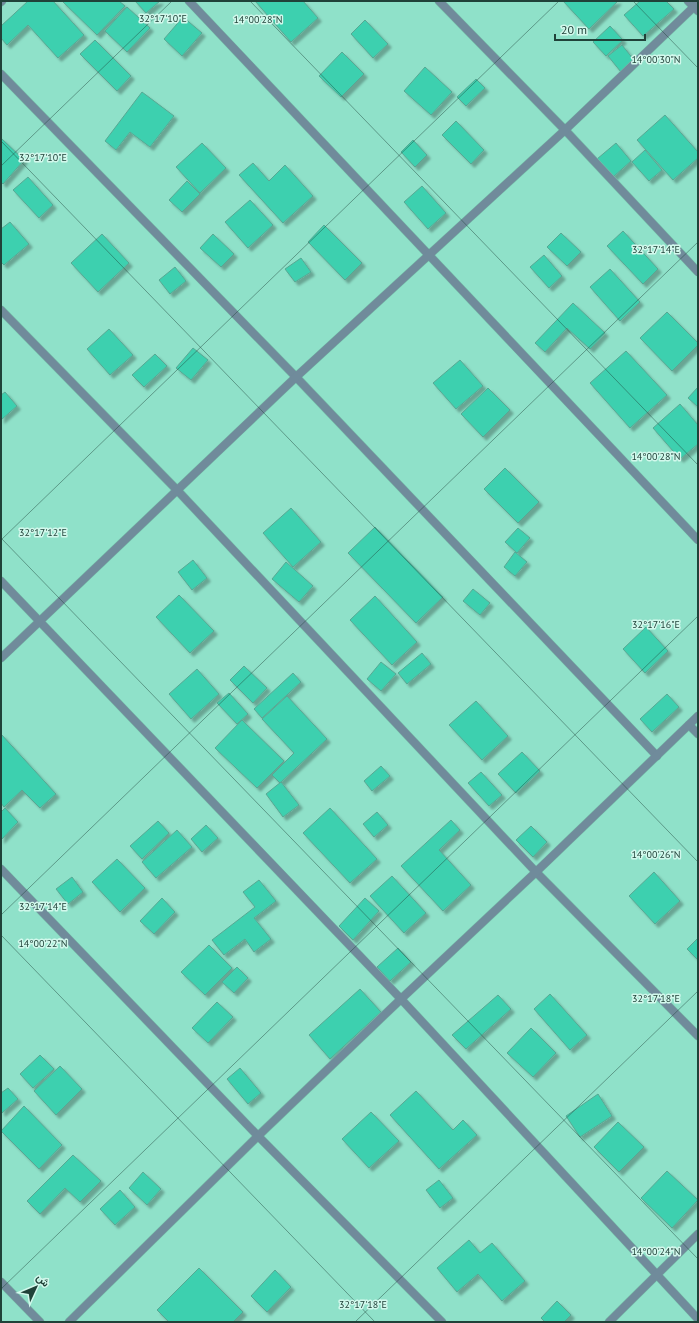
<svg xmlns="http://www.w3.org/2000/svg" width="699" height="1323" font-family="'PT Sans',Vazirmatn,sans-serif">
<defs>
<filter id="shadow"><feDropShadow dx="3.5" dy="3.5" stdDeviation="1" flood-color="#0004"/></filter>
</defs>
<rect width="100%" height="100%" fill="#8fe1c9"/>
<g fill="#3ed0af" stroke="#57a893" filter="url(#shadow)">
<polygon points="28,1 53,1 84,35 58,58 28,25 7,45 1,38 1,26"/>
<polygon points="62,1 119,1 125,6 97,35"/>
<polygon points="135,1 160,1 146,13"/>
<polygon points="255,1 303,1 318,18 291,42"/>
<polygon points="563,1 618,1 589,29"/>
<polygon points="640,1 666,1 674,9 643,36 624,15"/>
<polygon points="127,7 150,28 127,52 105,31"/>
<polygon points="183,17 202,33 182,56 164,39"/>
<polygon points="365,20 388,44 373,58 351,34"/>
<polygon points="610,26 623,40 606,56 593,42"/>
<polygon points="95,40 131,76 117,91 80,54"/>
<polygon points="622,45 634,60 621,72 608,56"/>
<polygon points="342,52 364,74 341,97 319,76"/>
<polygon points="425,67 452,92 431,115 404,91"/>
<polygon points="476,79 485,88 466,106 457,97"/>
<polygon points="142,92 174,116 150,147 130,132 116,150 105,141"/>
<polygon points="665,115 698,152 698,158 673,180 637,140"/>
<polygon points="456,121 484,150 471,164 442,135"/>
<polygon points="1,138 24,160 3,184 1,182"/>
<polygon points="413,140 427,155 415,167 401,152"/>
<polygon points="202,143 226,168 200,193 176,167"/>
<polygon points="616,143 631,161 613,177 597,159"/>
<polygon points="645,150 662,170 649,181 632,162"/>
<polygon points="253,163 269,181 285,165 313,196 283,223 239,175"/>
<polygon points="28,177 53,205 39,218 13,190"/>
<polygon points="187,181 200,194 182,212 169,200"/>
<polygon points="422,186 446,213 428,229 404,202"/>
<polygon points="250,200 273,225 248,248 225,222"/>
<polygon points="10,222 29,244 4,265 1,262 1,229"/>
<polygon points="324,225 362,263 345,280 308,242"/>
<polygon points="623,231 658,269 643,284 607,246"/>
<polygon points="561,233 581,252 567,266 547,247"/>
<polygon points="102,234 129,263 98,292 71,263"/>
<polygon points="213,234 234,254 221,267 200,248"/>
<polygon points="544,255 562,276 549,288 530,267"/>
<polygon points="301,258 311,272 295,282 285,269"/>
<polygon points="175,267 186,281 170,294 159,280"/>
<polygon points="610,269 640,302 620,321 590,287"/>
<polygon points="573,303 605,333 590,349 567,328 545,352 535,343"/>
<polygon points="667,312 698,343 698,345 672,371 640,338"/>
<polygon points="109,329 133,355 110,375 87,349"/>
<polygon points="193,348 208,360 191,380 176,368"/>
<polygon points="626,351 667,395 630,428 590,383"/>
<polygon points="155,354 167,366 144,387 132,375"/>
<polygon points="460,360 483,386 456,409 433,383"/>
<polygon points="698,387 698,407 688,398"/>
<polygon points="488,388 510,410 483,437 461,414"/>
<polygon points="5,392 17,406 1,420 1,395"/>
<polygon points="680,404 698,425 698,444 680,459 653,428"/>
<polygon points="505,468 539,502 518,523 484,489"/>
<polygon points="291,508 321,542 293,567 263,533"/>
<polygon points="375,527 443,597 416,623 348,553"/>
<polygon points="518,528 530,538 517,553 505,542"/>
<polygon points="515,552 527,562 515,576 504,567"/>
<polygon points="193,560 207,578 192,590 178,572"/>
<polygon points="286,562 313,586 299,602 272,579"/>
<polygon points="473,589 490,603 480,615 463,601"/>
<polygon points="179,595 214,631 190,653 156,617"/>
<polygon points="375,596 417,642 392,665 350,620"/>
<polygon points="646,627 668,651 645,673 623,649"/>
<polygon points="422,653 431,664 407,684 398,673"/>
<polygon points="381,662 396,674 381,691 367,679"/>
<polygon points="244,666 267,688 253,703 230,680"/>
<polygon points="197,669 219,694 191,719 169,694"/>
<polygon points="293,673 301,682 262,718 254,709"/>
<polygon points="229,693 248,714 237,724 217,703"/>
<polygon points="667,694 679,707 652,732 640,719"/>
<polygon points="287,696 327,739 280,783 272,775 294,753 262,719"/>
<polygon points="476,701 508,736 482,760 449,725"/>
<polygon points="242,720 284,761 257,788 215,748"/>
<polygon points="1,734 56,794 40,808 22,790 4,807 1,803"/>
<polygon points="522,752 540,771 516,793 498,774"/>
<polygon points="381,766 390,776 372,791 364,781"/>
<polygon points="481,772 502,795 489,806 468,783"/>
<polygon points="281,782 299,805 283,817 266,794"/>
<polygon points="5,808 18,822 1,840 1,812"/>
<polygon points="330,808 377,859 350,883 303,833"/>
<polygon points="377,812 388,825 374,837 363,824"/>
<polygon points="451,820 460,830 439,850 471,885 443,911 401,866"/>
<polygon points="158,821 169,833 142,859 130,846"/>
<polygon points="206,825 218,838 202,852 191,839"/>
<polygon points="531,826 547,842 533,857 516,840"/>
<polygon points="177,830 192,847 156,878 142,862"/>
<polygon points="117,859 145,888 120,912 92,882"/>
<polygon points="654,872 680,901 655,924 629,896"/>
<polygon points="392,876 426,913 404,933 370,896"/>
<polygon points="72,877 83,892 68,904 56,889"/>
<polygon points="259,880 276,901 254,918 271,939 254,952 245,939 224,955 212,940 255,907 243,892"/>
<polygon points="162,898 175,912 154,934 140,921"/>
<polygon points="365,898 379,911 353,940 339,926"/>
<polygon points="698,938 698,960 687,949"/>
<polygon points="209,945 232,968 205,995 181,972"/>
<polygon points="398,948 411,962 390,981 377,967"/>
<polygon points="237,967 248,978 234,993 222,982"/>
<polygon points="360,989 381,1012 330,1059 309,1035"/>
<polygon points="550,994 587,1035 570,1050 534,1009"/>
<polygon points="498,995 511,1009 466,1049 452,1035"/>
<polygon points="217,1002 233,1017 208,1043 192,1028"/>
<polygon points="531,1028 556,1053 533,1077 507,1053"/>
<polygon points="40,1055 54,1069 33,1088 20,1074"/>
<polygon points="60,1066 82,1089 56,1115 34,1091"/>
<polygon points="240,1068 261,1093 248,1104 227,1079"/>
<polygon points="8,1088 18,1099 2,1113 1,1111 1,1093"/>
<polygon points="416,1091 453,1130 463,1120 477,1135 439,1169 390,1115"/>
<polygon points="598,1094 612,1116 580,1137 566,1116"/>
<polygon points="24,1106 62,1145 39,1169 1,1131"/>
<polygon points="371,1112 399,1141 369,1168 342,1139"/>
<polygon points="618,1122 644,1147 619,1172 594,1147"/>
<polygon points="73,1155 101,1181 80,1202 65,1188 40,1214 27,1201"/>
<polygon points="667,1171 698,1200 672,1228 641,1198"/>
<polygon points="143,1172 161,1189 147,1205 129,1188"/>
<polygon points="439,1180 453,1198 440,1208 426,1190"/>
<polygon points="120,1190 135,1207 115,1225 100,1209"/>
<polygon points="469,1240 480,1253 492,1243 525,1281 502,1301 478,1274 457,1292 437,1268"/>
<polygon points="199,1268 243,1312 233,1322 169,1322 157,1310"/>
<polygon points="275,1270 291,1287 267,1312 251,1296"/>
<polygon points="557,1301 571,1315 564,1322 545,1322 541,1318"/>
</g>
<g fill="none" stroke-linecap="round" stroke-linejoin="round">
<defs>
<g id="minor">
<polyline points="189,1 698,540"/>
<polyline points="439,1 565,130 698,272"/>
<polyline points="688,1 698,11"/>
<polyline points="1,2 2,1"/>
<polyline points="1,74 296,377 657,756"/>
<polyline points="1,310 177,490 536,872 698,1036"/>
<polyline points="1,581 401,999 698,1319"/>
<polyline points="1,658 296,377 565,130 698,3"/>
<polyline points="689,725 698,734"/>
<polyline points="1,869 258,1136 442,1322"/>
<polyline points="69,1322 258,1136 401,999 536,872 698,716"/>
<polyline points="609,1322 698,1234"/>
</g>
<polyline id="tertiary" points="1,1282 40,1322"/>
</defs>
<use href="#minor" stroke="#77bea9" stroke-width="9"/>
<use href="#tertiary" stroke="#77bea9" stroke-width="9"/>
<use href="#minor" stroke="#708b9b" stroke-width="8"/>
<use href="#tertiary" stroke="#708b9b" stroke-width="8"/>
</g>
<path fill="none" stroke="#204239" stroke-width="1" stroke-opacity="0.45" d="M250,1L698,465M633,1L698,68M1,141L698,862M1,166L172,1M1,538L698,1259M1,540L559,1M1,915L698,242M1,935L375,1322M1,1289L698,616M355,1322L698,991"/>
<g font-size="10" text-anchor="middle" fill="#204239" stroke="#d2f8ec" stroke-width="3" stroke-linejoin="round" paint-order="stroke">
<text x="163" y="22">32°17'10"E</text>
<text x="258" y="23">14°00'28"N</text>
<text x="656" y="63">14°00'30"N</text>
<text x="43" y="161">32°17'10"E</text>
<text x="656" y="253">32°17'14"E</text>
<text x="656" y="460">14°00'28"N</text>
<text x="43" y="536">32°17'12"E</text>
<text x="656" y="628">32°17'16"E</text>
<text x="656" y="858">14°00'26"N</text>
<text x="43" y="910">32°17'14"E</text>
<text x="43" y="947">14°00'22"N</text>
<text x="656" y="1002">32°17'18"E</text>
<text x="656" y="1255">14°00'24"N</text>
<text x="363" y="1308">32°17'18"E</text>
</g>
<rect width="699" height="1323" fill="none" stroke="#204239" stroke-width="4"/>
<g transform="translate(36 1287) rotate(46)" stroke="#d2f8ec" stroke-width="3" paint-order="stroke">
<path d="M0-3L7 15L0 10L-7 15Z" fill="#204239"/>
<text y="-6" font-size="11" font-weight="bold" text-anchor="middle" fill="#204239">ش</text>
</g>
<path d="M555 34v6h90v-6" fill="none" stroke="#204239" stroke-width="2"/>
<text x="561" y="34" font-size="12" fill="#204239" stroke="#d2f8ec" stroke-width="3" paint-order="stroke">20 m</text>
</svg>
